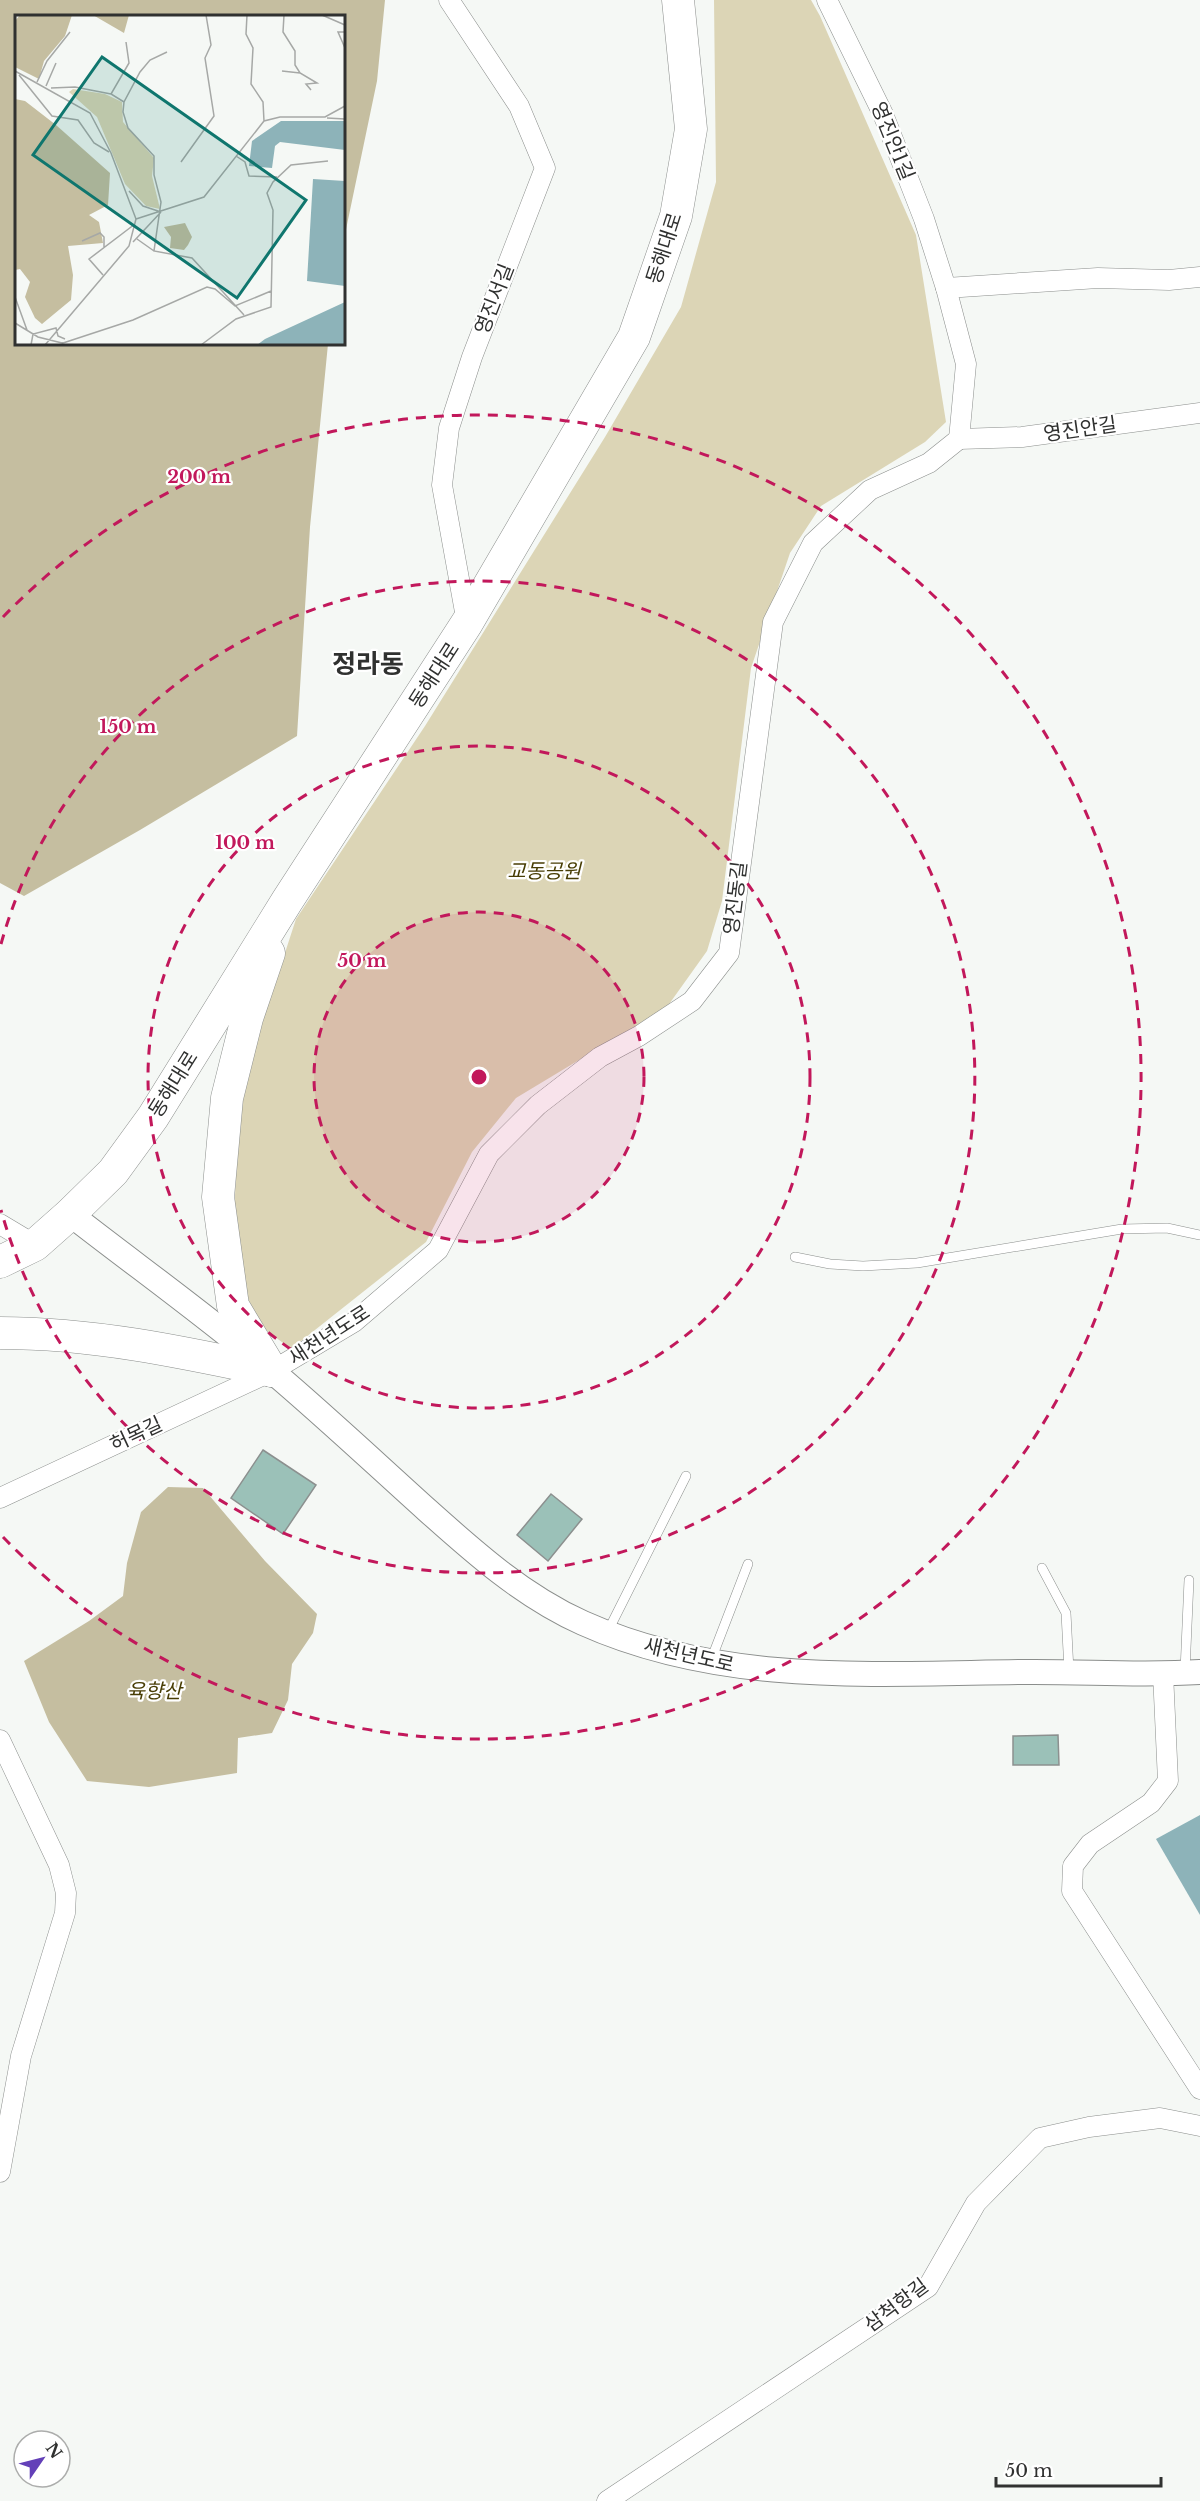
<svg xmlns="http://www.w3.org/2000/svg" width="1200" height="2501" font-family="'Libre Baskerville','Noto Sans KR',serif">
<rect width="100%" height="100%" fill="#f5f8f5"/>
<polygon fill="#dcd5b6" points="714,0 811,0 820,16 916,235 946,422 925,442 821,506 790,553 751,668 722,901 707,951 667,1007 516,1098 472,1152 426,1242 291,1349 258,1324 243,1285 234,1221 239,1094 296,919 425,726 605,437 681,307 716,182"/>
<g fill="#c5bea0">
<polygon points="0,0 385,0 377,81 344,239 344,16 16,16 16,344 328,344 310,527 297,736 140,830 24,896 0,883"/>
<polygon points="168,1487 203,1488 265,1561 317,1614 313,1633 292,1664 288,1700 272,1733 238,1738 237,1773 149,1787 87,1781 49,1722 24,1661 89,1621 123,1596 127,1563 141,1512"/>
</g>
<polygon fill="#8db3b9" points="1200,1815 1200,1915 1156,1839"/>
<g fill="#9bc1b8" stroke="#8c908f" stroke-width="1.5">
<polygon points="263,1450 316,1485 283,1534 231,1498"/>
<polygon points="551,1494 582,1519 548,1561 517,1535"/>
<polygon points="1058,1735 1059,1765 1013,1765 1013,1736"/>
</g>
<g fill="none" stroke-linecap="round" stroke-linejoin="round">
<defs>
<g id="service">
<polyline points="795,1257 830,1264 863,1266 917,1263 1122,1229 1167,1228 1200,1235"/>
<polyline points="1042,1568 1066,1613 1069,1671"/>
<polyline points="608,1631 686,1476"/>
<polyline points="711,1660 748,1564"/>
<polyline points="1185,1671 1189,1580"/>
</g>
<g id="minor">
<polyline points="449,0 519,106 545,168 472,357 449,428 442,485 467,623"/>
<polyline points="827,0 883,114 924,219 946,288"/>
<polyline points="959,439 966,364 946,288 1098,278 1169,280 1200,277"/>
<polyline points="959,439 1022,437 1200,413"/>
<polyline points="0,1224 35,1245"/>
<polyline points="0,1498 272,1371 354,1322 438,1250 489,1154 538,1105 600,1057 639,1036 692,1001 729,953 773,622 813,543 870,490 929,463 959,439"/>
<polyline points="1163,1673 1168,1781 1151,1803 1090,1844 1073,1866 1072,1891 1200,2089"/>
<polyline points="0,1740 59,1865 66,1893 65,1913 21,2056 0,2172"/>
<polyline points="607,2501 928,2287 976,2203 1040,2138 1089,2127 1160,2118 1200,2126"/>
</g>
<path id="tertiary" d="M70,1214C138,1267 208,1317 273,1372C326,1417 376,1464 427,1510C475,1553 523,1596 583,1623C721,1685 872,1674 1020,1672C1080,1671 1140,1676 1200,1672"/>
<g id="primary">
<polyline points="269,953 247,1018 227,1098 218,1197 233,1306 272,1371"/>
<polyline points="0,1262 35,1245 70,1214 113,1172 153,1117 287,901 467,623 634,337 676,216 691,129 678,0"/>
<path d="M0,1333C93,1333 182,1352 272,1371"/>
</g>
</defs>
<use href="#service" stroke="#8b8e8c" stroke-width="10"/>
<use href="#minor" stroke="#8b8e8c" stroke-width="21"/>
<use href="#tertiary" stroke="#8b8e8c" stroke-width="26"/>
<use href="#primary" stroke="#8b8e8c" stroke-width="33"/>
<use href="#service" stroke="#fff" stroke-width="9"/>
<use href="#minor" stroke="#fff" stroke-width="20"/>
<use href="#tertiary" stroke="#fff" stroke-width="24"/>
<use href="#primary" stroke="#fff" stroke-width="32"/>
</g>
<circle cx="479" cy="1077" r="165" fill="#c2185b" fill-opacity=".12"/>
<g fill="none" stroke="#c2185b" stroke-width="3" stroke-dasharray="10 8">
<circle cx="479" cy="1077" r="165"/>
<circle cx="479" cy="1077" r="331"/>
<path d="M1 944A496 496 0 1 1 1 1210"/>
<path d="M3 617A662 662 0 1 1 3 1537"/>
</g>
<g text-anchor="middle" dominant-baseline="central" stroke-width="4.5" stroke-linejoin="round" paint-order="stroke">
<g font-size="20" fill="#303130" stroke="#fff">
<text transform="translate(893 141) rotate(68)">영진안1길</text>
<text transform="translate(664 248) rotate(-72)">동해대로</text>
<text transform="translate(494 299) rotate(-69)">영진서길</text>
<text transform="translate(1080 429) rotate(-8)">영진안길</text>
<text transform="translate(434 675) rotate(-57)">동해대로</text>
<text transform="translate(735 898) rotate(-83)">영진동길</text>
<text transform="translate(173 1084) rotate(-58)">동해대로</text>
<text transform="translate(329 1335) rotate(-33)">새천년도로</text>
<text transform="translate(136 1434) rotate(-25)">허목길</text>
<text transform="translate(689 1655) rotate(13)">새천년도로</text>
<text transform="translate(896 2305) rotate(-37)">삼척항길</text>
</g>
<g font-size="20" font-style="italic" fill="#483d04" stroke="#fff">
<text x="544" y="871">교동공원</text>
<text x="154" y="1691">육향산</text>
</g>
<g font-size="26" font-weight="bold" fill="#303130" stroke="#fff">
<text x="368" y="664">정라동</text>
</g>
</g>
<g transform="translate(15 15)">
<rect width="330" height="330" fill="#f5f8f5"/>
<path d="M58,74L90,79L107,87L108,107L139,143L137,161L145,194L131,191L110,169L82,102L54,77Z" fill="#dcd5b6"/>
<path d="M5,0H57L50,21L29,46L24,64L0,52V6ZM114,0L109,18L78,0ZM0,84L10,86L41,110L95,158L93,190L74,200L84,207L88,228L53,231L58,260L56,285L27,309L20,303L10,282L15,267L5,254L0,255ZM170,208L177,222L173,230L169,235L155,233L156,222L149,212Z" fill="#c5bea0"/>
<path d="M266,106H330V135L265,127L260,131L257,153L234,151L237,126ZM298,164L330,166V271L292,266ZM330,287V330H242L250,324Z" fill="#8db3b9"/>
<path fill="none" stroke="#a6a8a6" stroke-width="1.5" d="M232,0L231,19L238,33L236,69L248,87L249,106M269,0L268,17L280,36V50L285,58L302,68L291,69L296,75M307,0L330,10M330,17H323L330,33M152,37L135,45L125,57L109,87L108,97L113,113L139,141V160L146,187L139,236L177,243L229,300M0,56L75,98L96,138L121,204L114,231L30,330M267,56L285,58M4,60L37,101L63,105L79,128L94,137M22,67L32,46L55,17M31,71L41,48M36,73L60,72L96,79M109,87L96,79L114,48L111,27M312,103L330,104M221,141L230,147L234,161L262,162M166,147L199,101L190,43L196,30L191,0M114,176L128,191L146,197M121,204L189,182L249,106L265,102H310L330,91M122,224L139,236M67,226L85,218L89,222V232M118,227L146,197M88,260L74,244L120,209M0,282L12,315M0,308L23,322L55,330M16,330L18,319L41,313L43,321L50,324M42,330L118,305L192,272L200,274L220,291L256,276M186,330L221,304L256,292L258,195L252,178L258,167L276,150L313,146"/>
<path fill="#0f766e" fill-opacity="0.15" stroke="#0f766e" stroke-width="3" d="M87,42L291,185L222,283L18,140Z"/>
<rect width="330" height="330" fill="none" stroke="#303130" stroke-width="3"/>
</g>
<circle cx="479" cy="1077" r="9" fill="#c2185b" stroke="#fff" stroke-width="3"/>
<g font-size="18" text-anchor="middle" font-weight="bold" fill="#c2185b" stroke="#fff" stroke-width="4.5" stroke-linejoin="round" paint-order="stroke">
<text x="199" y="483">200 m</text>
<text x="128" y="733">150 m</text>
<text x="245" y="849">100 m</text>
<text x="362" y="967">50 m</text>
</g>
<g transform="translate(42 2459) rotate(55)"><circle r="28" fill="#ffffff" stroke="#acadac" stroke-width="1.5"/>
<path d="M0-4.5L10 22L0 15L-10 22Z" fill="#6340b8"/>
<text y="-9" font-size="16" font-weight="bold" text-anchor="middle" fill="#303130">N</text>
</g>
<path d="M996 2477v9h165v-9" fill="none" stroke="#303130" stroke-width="3"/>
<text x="1005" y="2477" font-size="18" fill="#303130" stroke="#ffffff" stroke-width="4.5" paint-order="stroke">50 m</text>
</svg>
